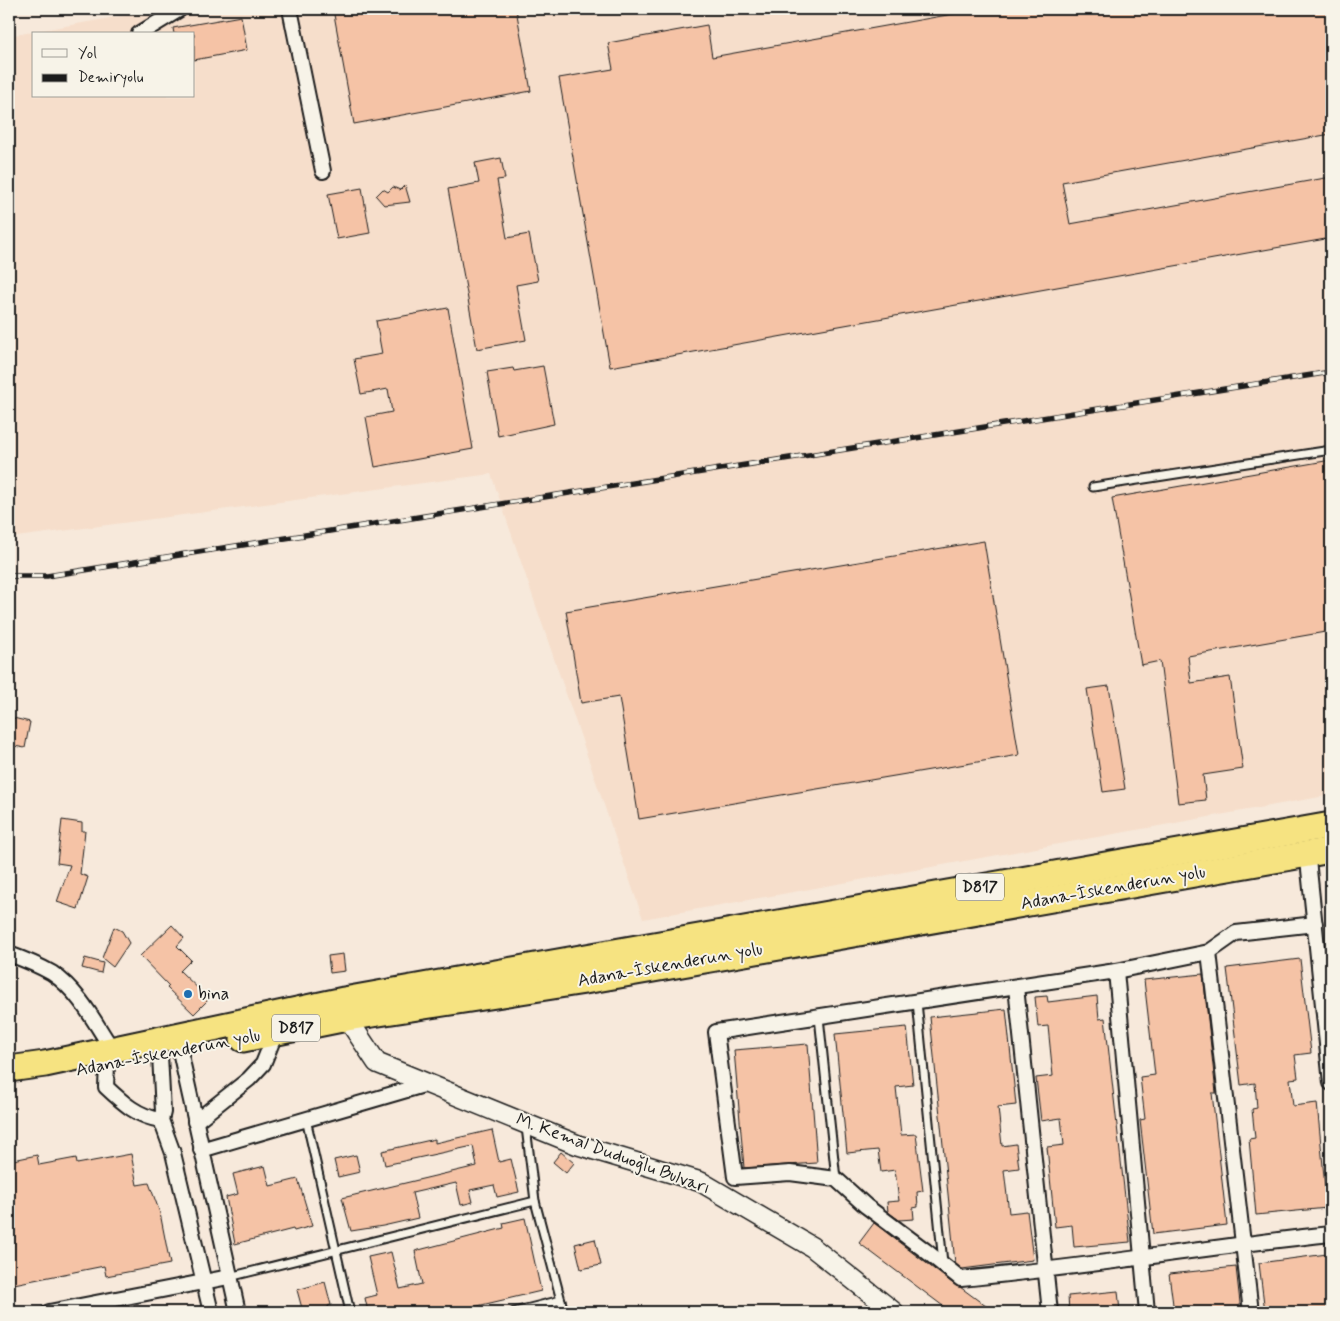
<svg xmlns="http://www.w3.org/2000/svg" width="1340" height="1321" font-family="Mynerve,sans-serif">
<rect width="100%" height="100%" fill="#f7e9db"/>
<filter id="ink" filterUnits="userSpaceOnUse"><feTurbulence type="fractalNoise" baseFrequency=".02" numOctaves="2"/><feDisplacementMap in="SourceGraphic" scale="10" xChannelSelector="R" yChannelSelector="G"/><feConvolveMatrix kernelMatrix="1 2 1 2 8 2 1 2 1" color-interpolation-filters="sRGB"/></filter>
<g filter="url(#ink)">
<path fill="#f6decb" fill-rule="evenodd" d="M133,9H1331V795L643,919L491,474L9,538V36L133,14ZM34,34H194V96H34Z"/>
<g fill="#f5c3a6" stroke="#1c1c1c">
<polygon points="333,9 516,9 531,91 354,124"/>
<polygon points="981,9 1331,9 1331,134 1062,182 1070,224 1331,177 1331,238 610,367 559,78 613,69 608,43 707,25 712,57"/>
<polygon points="241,16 247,50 194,60 194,34 174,34 173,28"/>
<polygon points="501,158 505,179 497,180 507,238 529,234 538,281 516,285 526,340 477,349 448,189 479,183 475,163"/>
<polygon points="405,185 410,202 384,205 376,196 383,189 388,192 393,187 400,190"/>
<polygon points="362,188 370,233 337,239 328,194"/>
<polygon points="448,308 473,449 375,467 366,417 392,412 388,389 361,394 354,359 382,354 376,321"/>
<polygon points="543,366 554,424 498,436 487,372 513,368 514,371"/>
<polygon points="1331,460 1331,631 1188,656 1191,683 1230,677 1243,769 1203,775 1206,800 1178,803 1160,661 1141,665 1112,498"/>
<polygon points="984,541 1019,755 639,819 619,697 581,703 566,611"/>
<polygon points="1109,686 1125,789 1103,792 1087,689"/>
<polygon points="9,717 30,722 25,748 9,745"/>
<polygon points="62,820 82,823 82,831 85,831 80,874 88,877 78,909 57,902 70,865 57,863"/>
<polygon points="172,925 184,938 177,946 191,960 180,971 209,999 194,1014 167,988 169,986 140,956"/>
<polygon points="114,927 122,931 129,943 113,967 102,958"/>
<polygon points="343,954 345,971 330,973 328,956"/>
<polygon points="85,958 103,963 101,973 82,968"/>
<polygon points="1300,959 1311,1053 1295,1055 1298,1078 1290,1079 1293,1106 1317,1103 1327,1208 1256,1215 1249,1139 1255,1138 1252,1109 1257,1108 1255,1083 1241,1085 1227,968"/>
<polygon points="1203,974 1216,1093 1212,1093 1227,1225 1153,1234 1140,1120 1145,1119 1140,1077 1155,1075 1144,980"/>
<polygon points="1047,996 1048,1002 1097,996 1099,1019 1105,1018 1130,1242 1074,1247 1072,1225 1055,1227 1047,1147 1064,1145 1061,1118 1041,1121 1036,1078 1053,1076 1048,1026 1038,1027 1035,997"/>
<polygon points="1006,1009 1016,1105 998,1107 1002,1146 1016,1144 1019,1168 1004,1170 1009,1213 1027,1211 1033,1260 962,1269 955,1263 930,1017"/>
<polygon points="907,1027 913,1085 896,1087 901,1135 916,1134 923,1191 917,1192 918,1207 913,1208 914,1219 899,1220 888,1212 887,1202 899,1201 895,1170 881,1172 878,1150 847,1153 835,1034"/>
<polygon points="808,1044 817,1163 744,1168 734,1050"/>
<polygon points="492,1130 499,1162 511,1159 519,1192 497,1197 494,1185 470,1190 473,1202 461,1205 456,1183 412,1193 418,1218 383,1226 351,1231 342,1198 477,1166 473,1146 385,1165 382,1151 435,1139 435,1143"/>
<polygon points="561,1152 574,1163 566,1173 553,1162"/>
<polygon points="131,1154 137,1185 149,1183 160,1213 170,1264 106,1276 104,1266 9,1285 9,1161 37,1155 39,1165 76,1158 77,1164"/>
<polygon points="356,1155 360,1172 338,1177 334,1160"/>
<polygon points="265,1166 270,1186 298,1179 312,1226 294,1231 293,1229 235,1244 226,1197 238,1194 233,1174"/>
<polygon points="525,1218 541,1291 452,1312 368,1312 365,1298 377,1295 368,1257 391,1252 400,1289 422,1284 415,1251 504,1228 503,1223"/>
<polygon points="874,1223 956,1286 960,1287 994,1312 951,1312 859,1243"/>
<polygon points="595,1239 601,1265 581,1269 575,1244"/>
<polygon points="1327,1254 1331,1286 1331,1312 1265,1312 1259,1263"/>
<polygon points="1236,1267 1241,1312 1174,1312 1169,1274"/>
<polygon points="325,1282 331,1305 328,1306 329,1312 303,1312 297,1290"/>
<polygon points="1118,1291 1120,1312 1069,1312 1068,1296"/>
</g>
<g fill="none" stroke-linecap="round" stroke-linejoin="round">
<defs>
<g id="lane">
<polyline points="1093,487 1331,450"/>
<polyline points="917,1002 943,1263"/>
<polyline points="819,1017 836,1179"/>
<polyline points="306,1119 350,1312"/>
<polyline points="526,1127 535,1201 564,1312"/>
<polyline points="229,1277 535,1201"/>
<polyline points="514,1312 561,1300"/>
</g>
<g id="street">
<polyline points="290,9 323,171"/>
<polyline points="139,34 180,9"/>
<polyline points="1307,850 1331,1083"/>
<path d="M1315,924L1236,933L1209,952L1116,971L716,1032L735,1177L790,1173L836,1179L866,1206L926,1251L961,1279C1085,1267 1208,1247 1331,1234"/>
<polyline points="1209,952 1251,1312"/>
<path d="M9,954C23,959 38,965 52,973C79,991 95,1023 112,1049"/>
<polyline points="1116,971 1147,1312"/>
<polyline points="1016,987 1050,1312"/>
<polyline points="180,1051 238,1312"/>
<polyline points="160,1055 163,1112 161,1120 173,1153 211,1312"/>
<path d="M107,1065L106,1087C123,1103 138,1117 161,1120"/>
<polyline points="195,1122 249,1079 263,1064 276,1032"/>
<polyline points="201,1150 427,1084"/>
<polyline points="49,1312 229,1277"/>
</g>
<polyline id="secondary" points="345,1007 347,1018 377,1063 578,1145 701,1182 812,1247 894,1312"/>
<g id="highway">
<polyline points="243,1039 347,1018 585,981 1331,850"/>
<polyline points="9,1069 45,1064 344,1000 1331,825"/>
</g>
</defs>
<use href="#lane" stroke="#1c1c1c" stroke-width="11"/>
<use href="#street" stroke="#1c1c1c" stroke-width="18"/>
<use href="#secondary" stroke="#1c1c1c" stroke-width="22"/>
<use href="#highway" stroke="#1c1c1c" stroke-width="29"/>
<use href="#lane" stroke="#f7f3e8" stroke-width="7"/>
<use href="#street" stroke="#f7f3e8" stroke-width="14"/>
<use href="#secondary" stroke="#f7f3e8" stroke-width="19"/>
<use href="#highway" stroke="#f6e381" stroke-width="25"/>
<defs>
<polyline id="rail" points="9,576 47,576 1331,372"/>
</defs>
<use href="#rail" stroke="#1c1c1c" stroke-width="5.5"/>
<use href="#rail" stroke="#f7f3e8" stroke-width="4" stroke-dasharray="11" stroke-linecap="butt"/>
</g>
</g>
<circle fill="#1f6fb2" stroke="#f7f3e8" stroke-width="2" cx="188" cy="994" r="5"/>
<g text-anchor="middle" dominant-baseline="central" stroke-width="4" stroke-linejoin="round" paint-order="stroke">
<g fill="#f7f3e8" stroke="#5e5c59" stroke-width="1">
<rect x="956" y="873.5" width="48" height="27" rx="4"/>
<rect x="272" y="1014.5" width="48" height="27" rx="4"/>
</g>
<g font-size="16" font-weight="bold" fill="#1c1c1c">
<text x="980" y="887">D817</text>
<text x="296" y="1028">D817</text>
</g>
<g font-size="18" fill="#1c1c1c" stroke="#f7f3e8">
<text transform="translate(1113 888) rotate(-10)">Adana-İskenderun yolu</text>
<text transform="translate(670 965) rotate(-10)">Adana-İskenderun yolu</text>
<text transform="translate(168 1053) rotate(-11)">Adana-İskenderun yolu</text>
<text transform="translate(613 1154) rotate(20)">M. Kemal Duduoğlu Bulvarı</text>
</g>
<g font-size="18" fill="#1c1c1c" stroke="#f7f3e8" text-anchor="start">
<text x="198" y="994">bina</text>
</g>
</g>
<rect width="1340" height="1321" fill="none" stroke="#f7f3e8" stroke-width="30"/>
<rect x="15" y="15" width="1310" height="1291" fill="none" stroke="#1c1c1c" stroke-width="2" filter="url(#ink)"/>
<rect x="32" y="32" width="162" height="65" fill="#f7f3e8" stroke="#9f9d96"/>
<rect x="42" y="49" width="25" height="8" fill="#f7f3e8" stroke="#9f9d96"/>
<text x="78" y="58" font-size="15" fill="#1c1c1c">Yol</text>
<rect x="42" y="74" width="25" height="8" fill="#1c1c1c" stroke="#9f9d96"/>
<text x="78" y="82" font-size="15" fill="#1c1c1c">Demiryolu</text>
</svg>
